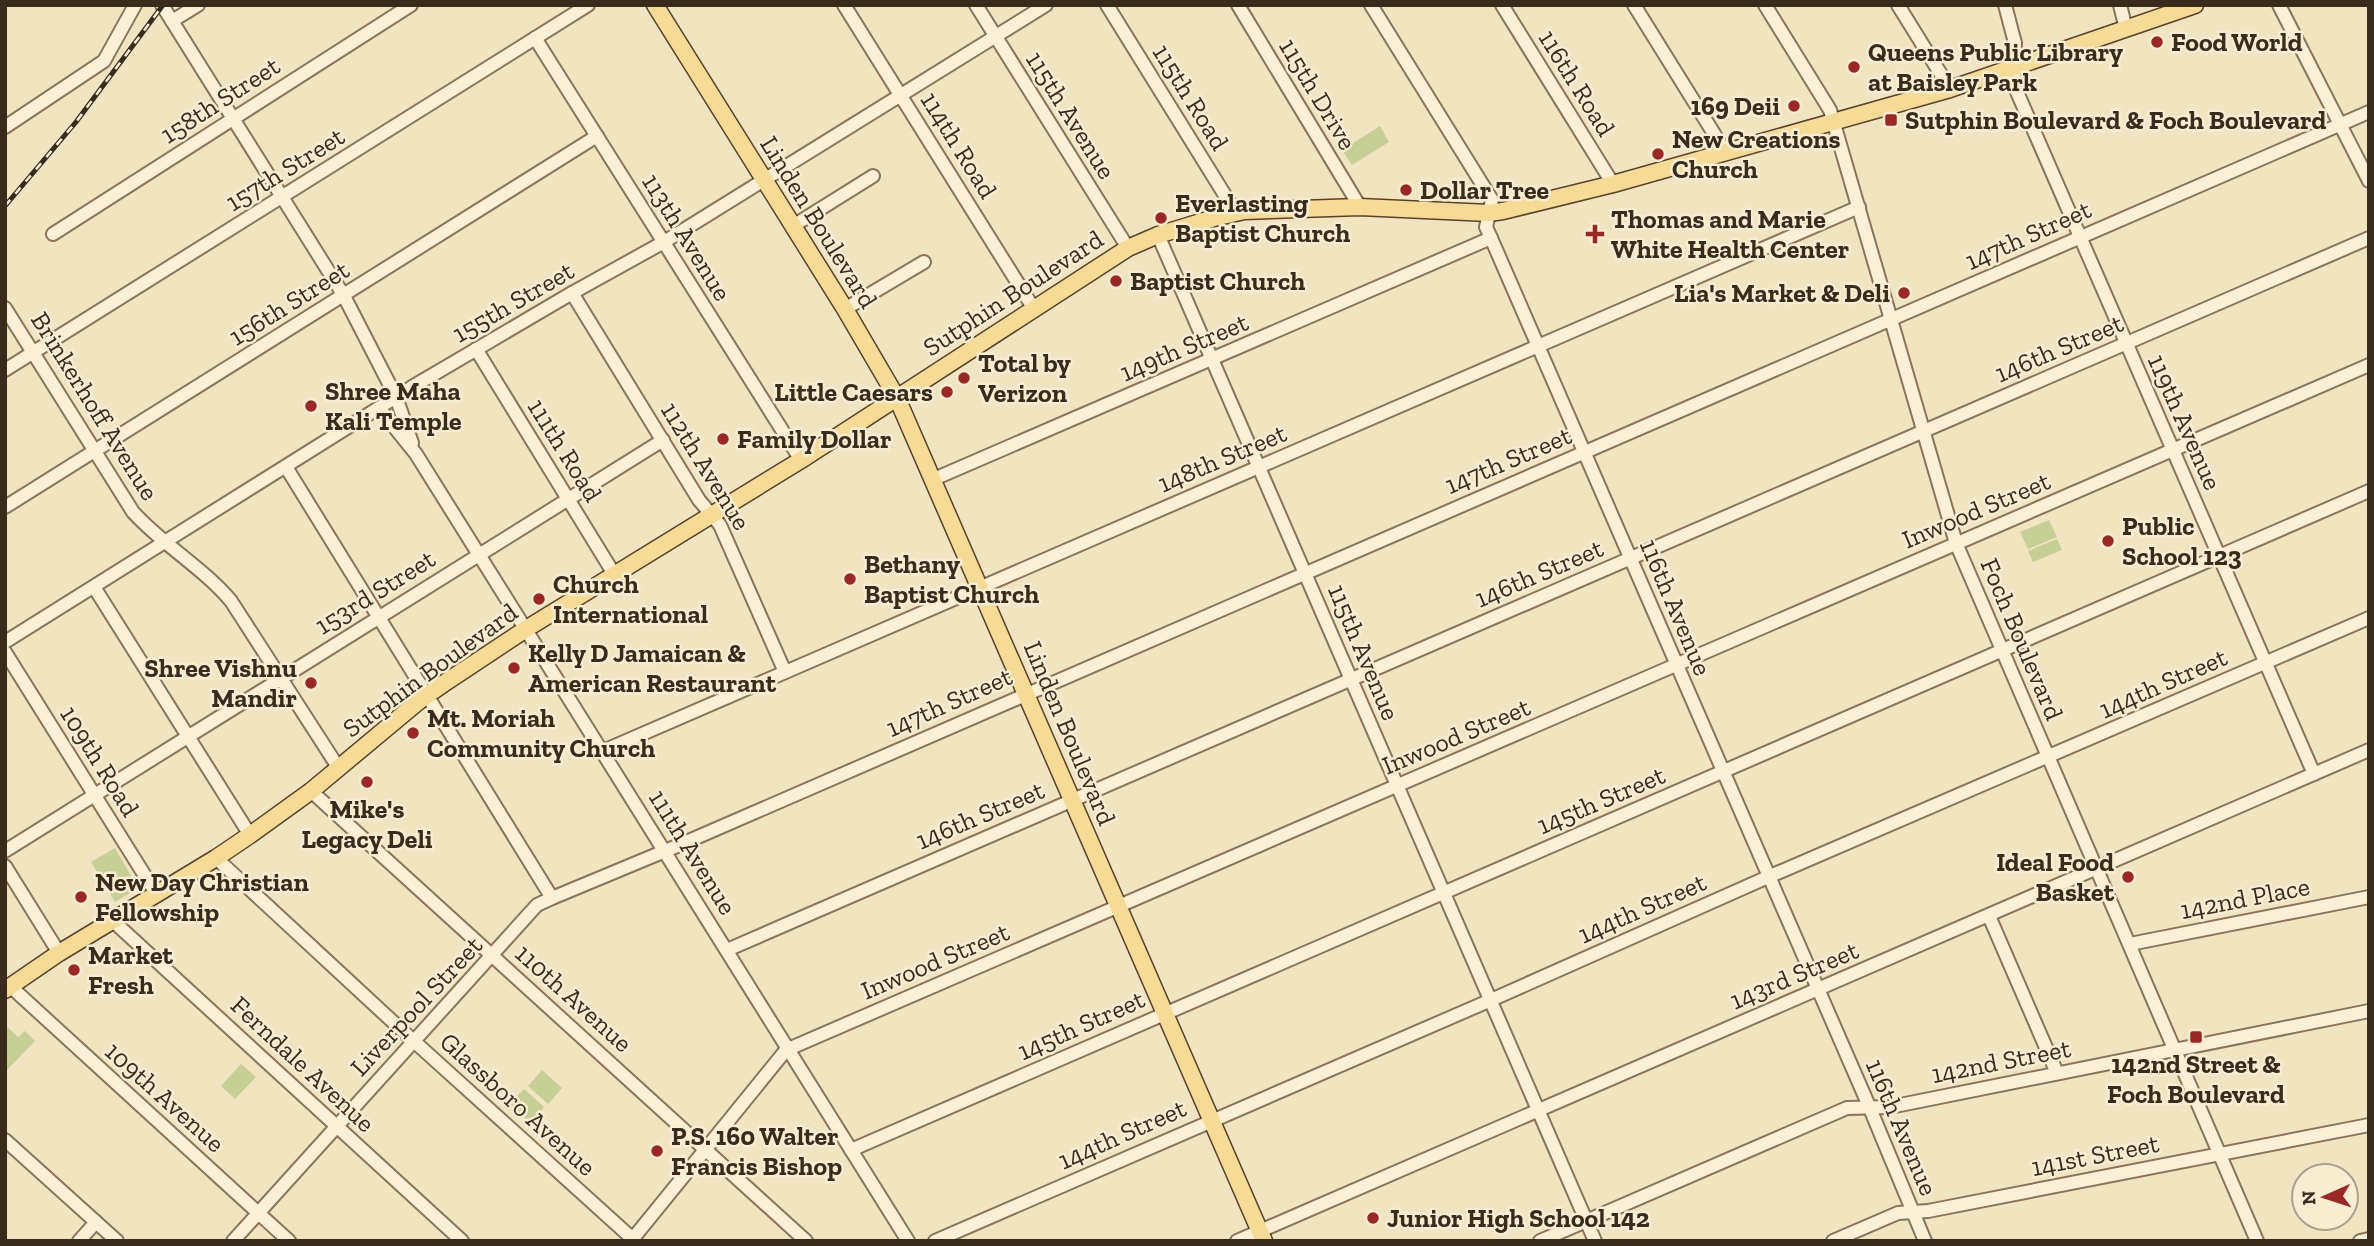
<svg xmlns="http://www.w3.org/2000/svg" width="2374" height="1246" font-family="'Zilla Slab',serif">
<rect width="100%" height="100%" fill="#f0e4c1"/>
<g fill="#c6cf94">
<polygon points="1380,126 1389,142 1352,165 1342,150"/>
<polygon points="2049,520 2057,537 2028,549 2020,532"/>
<polygon points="2057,539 2062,550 2033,562 2028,551"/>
<polygon points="115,848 138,888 115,902 91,862"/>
<polygon points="5,1025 18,1037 25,1031 35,1041 5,1072"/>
<polygon points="241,1064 256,1077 235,1099 221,1086"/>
<polygon points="542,1070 562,1088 548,1104 528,1086"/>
<polygon points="524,1089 544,1107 530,1123 510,1104"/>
</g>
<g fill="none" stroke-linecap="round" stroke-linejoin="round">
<defs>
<g id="minor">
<polyline points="162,5 344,296 396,397 412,443"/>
<polyline points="844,5 1034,309"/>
<polyline points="976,5 1128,248"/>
<polyline points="1107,5 1236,213"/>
<polyline points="1238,5 1360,207"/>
<polyline points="1371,5 1492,200 1486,227 1491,238 1869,1106 1925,1241"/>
<polyline points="1502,5 1613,184"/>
<polyline points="1634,5 1726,153"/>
<polyline points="1765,5 1830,110 1956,543 2257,1241"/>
<polyline points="1898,5 1950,89"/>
<polyline points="2005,5 2015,43 2014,85 2314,774"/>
<polyline points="2120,5 2126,29"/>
<polyline points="2279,5 2369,181"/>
<polyline points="172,21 198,5"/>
<polyline points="535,38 801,460"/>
<polyline points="5,127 104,61 135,5"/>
<polyline points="793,226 873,176"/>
<polyline points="53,234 411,5"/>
<polyline points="1158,235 1595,1241"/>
<polyline points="572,293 699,500 720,525 785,672"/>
<path d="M5,308L133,512C163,545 202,567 231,601L338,767"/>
<polyline points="845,309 924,262"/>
<polyline points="476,349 614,574"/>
<polyline points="5,370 588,5"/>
<polyline points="379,408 416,454 908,1241"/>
<polyline points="286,467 552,898"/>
<polyline points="934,479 1491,238"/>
<polyline points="5,507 597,136"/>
<polyline points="94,587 250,835"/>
<polyline points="5,642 412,387 572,293 664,242 1046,5"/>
<polyline points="5,652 157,895"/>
<polyline points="603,751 1859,207"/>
<polyline points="311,791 806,1241"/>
<polyline points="5,851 663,440"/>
<polyline points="216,858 406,1034 635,1241"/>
<polyline points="5,866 59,953"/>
<polyline points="1989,916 2057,1073"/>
<polyline points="113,921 462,1241"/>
<polyline points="2130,944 2369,897"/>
<polyline points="727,950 2369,238"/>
<polyline points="10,986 289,1241"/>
<polyline points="5,1140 117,1241"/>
<polyline points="851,1150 2369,491"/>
<polyline points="79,1241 96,1222"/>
<polyline points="233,1241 537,905 552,898 677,846 2369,112"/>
<polyline points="631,1241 786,1050 2369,365"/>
<polyline points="935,1241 1491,1000 1768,877 2369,618"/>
<polyline points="1237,1241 2369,750"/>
<polyline points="1540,1241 1847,1108 1890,1107 2369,1011"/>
<polyline points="1833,1241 1898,1213 1928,1211 2369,1125"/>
<polyline points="2360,1241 2369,1239"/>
</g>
<g id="major">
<polyline points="655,5 845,309 897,398 1264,1241"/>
<polyline points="5,990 59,953 216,858 250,835 311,791 419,701 446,682 526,629 801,460 1128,248 1158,235 1214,218 1244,211 1360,207 1489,213 1503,211 1613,184 1950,89 2195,5"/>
</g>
</defs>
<use href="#minor" stroke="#8b7457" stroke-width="16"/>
<use href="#major" stroke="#58422c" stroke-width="19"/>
<use href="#minor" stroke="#fbf0d5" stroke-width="12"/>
<use href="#major" stroke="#f6db96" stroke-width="16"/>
<defs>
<polyline id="rail" points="5,206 76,122 163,5"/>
</defs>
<use href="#rail" stroke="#3a2c1d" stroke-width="5"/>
<use href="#rail" stroke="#f7edd1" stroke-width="2.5" stroke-dasharray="8" stroke-linecap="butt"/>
</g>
<g fill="#9d2724" stroke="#f7edd1" stroke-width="2.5">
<circle cx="2157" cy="42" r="7"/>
<circle cx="1854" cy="67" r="7"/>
<circle cx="1794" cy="106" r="7"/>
<rect x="1884" y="113" width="14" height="14" rx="3.5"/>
<circle cx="1658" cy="154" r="7"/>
<circle cx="1406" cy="190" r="7"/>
<circle cx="1161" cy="218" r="7"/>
<path d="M1591.5 223.5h7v7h7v7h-7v7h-7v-7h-7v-7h7z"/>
<circle cx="1116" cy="281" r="7"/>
<circle cx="1904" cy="293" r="7"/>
<circle cx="964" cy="378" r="7"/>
<circle cx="947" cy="392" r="7"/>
<circle cx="311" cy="406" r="7"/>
<circle cx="723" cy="439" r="7"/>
<circle cx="2108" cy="541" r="7"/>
<circle cx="850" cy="579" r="7"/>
<circle cx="539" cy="599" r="7"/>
<circle cx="514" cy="668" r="7"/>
<circle cx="311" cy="683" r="7"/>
<circle cx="413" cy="733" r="7"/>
<circle cx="367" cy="782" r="7"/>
<circle cx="2128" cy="877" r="7"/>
<circle cx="81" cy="897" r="7"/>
<circle cx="74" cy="970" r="7"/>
<rect x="2189" y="1030" width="14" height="14" rx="3.5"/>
<circle cx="657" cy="1151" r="7"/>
<circle cx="1373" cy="1218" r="7"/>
</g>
<g text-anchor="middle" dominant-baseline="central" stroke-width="5" stroke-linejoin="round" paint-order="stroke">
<g font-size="26" font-weight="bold" fill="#3a2c1d" stroke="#f7edd1" text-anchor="start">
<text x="2171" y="42">Food World</text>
<text x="1868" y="52">Queens Public Library<tspan x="1868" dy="30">at Baisley Park</tspan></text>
<text x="1780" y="106" text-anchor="end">169 Deii</text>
<text x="1905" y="120">Sutphin Boulevard &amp; Foch Boulevard</text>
<text x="1672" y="139">New Creations<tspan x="1672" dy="30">Church</tspan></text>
<text x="1420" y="190">Dollar Tree</text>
<text x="1175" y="203">Everlasting<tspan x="1175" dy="30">Baptist Church</tspan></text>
<text x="1611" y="219">Thomas and Marie<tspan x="1611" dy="30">White Health Center</tspan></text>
<text x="1130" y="281">Baptist Church</text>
<text x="1890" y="293" text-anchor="end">Lia's Market &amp; Deli</text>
<text x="978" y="363">Total by<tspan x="978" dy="30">Verizon</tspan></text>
<text x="325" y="391">Shree Maha<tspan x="325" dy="30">Kali Temple</tspan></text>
<text x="933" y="392" text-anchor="end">Little Caesars</text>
<text x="737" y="439">Family Dollar</text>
<text x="2122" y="526">Public<tspan x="2122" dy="30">School 123</tspan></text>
<text x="864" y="564">Bethany<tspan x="864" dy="30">Baptist Church</tspan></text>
<text x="553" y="584">Church<tspan x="553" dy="30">International</tspan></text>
<text x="528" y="653">Kelly D Jamaican &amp;<tspan x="528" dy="30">American Restaurant</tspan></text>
<text x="297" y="668" text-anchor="end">Shree Vishnu<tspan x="297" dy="30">Mandir</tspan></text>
<text x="427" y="718">Mt. Moriah<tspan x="427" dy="30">Community Church</tspan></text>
<text x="367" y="809" text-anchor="middle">Mike's<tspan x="367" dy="30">Legacy Deli</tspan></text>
<text x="2114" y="862" text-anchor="end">Ideal Food<tspan x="2114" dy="30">Basket</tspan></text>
<text x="95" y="882">New Day Christian<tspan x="95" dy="30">Fellowship</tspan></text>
<text x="88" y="955">Market<tspan x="88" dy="30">Fresh</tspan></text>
<text x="2196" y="1064" text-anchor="middle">142nd Street &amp;<tspan x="2196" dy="30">Foch Boulevard</tspan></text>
<text x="671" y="1136">P.S. 160 Walter<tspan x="671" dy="30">Francis Bishop</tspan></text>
<text x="1387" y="1218">Junior High School 142</text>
</g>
<g font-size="26" fill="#3a2c1d" stroke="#f7edd1">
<text transform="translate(1577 83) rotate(58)">116th Road</text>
<text transform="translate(1318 94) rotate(59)">115th Drive</text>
<text transform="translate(1191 97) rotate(58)">115th Road</text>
<text transform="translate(220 100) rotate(-33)">158th Street</text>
<text transform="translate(1071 115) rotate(58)">115th Avenue</text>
<text transform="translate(959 145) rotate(58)">114th Road</text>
<text transform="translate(285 169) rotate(-32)">157th Street</text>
<text transform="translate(819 222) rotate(58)">Linden Boulevard</text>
<text transform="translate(2028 235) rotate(-24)">147th Street</text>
<text transform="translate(687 237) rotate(58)">113th Avenue</text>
<text transform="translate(1013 293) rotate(-33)">Sutphin Boulevard</text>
<text transform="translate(513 302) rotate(-30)">155th Street</text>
<text transform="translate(289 303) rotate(-32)">156th Street</text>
<text transform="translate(1184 347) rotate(-23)">149th Street</text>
<text transform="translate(2059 348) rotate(-23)">146th Street</text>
<text transform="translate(95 406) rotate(58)">Brinkerhoff Avenue</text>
<text transform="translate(2185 422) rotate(66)">119th Avenue</text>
<text transform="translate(565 450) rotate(58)">111th Road</text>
<text transform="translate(1222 458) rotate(-23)">148th Street</text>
<text transform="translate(1508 460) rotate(-23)">147th Street</text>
<text transform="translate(706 466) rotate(58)">112th Avenue</text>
<text transform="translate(1976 510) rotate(-23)">Inwood Street</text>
<text transform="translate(1539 573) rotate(-23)">146th Street</text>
<text transform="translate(375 592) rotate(-32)">153rd Street</text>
<text transform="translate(1676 607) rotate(67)">116th Avenue</text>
<text transform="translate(2022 639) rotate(67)">Foch Boulevard</text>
<text transform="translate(1364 652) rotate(67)">115th Avenue</text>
<text transform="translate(430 670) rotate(-36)">Sutphin Boulevard</text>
<text transform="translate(2163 683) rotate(-24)">144th Street</text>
<text transform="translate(949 702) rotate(-24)">147th Street</text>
<text transform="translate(1070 733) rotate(67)">Linden Boulevard</text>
<text transform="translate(1456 736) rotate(-23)">Inwood Street</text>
<text transform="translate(100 761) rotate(58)">109th Road</text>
<text transform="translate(1601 800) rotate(-23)">145th Street</text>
<text transform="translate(980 815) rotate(-23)">146th Street</text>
<text transform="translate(693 852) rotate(58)">111th Avenue</text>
<text transform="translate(2245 898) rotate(-11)">142nd Place</text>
<text transform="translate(1642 908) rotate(-24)">144th Street</text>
<text transform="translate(935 961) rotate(-23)">Inwood Street</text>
<text transform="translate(1794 975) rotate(-23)">143rd Street</text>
<text transform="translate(574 998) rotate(42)">110th Avenue</text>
<text transform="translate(416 1006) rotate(-47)">Liverpool Street</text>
<text transform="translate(1081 1025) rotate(-24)">145th Street</text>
<text transform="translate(2001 1061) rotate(-11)">142nd Street</text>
<text transform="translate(303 1064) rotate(43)">Ferndale Avenue</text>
<text transform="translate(165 1097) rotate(42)">109th Avenue</text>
<text transform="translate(518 1104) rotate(42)">Glassboro Avenue</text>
<text transform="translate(1902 1127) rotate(67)">116th Avenue</text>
<text transform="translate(1122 1134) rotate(-24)">144th Street</text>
<text transform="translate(2095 1155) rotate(-11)">141st Street</text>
</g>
</g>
<rect width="2374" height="1246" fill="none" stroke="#3a2c1d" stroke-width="14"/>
<g transform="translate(2325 1197) rotate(267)"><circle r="33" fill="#f7edd1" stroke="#aba089" stroke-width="2"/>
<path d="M0-5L12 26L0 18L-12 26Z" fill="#9d2724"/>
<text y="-10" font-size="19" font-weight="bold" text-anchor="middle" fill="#3a2c1d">N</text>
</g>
</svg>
